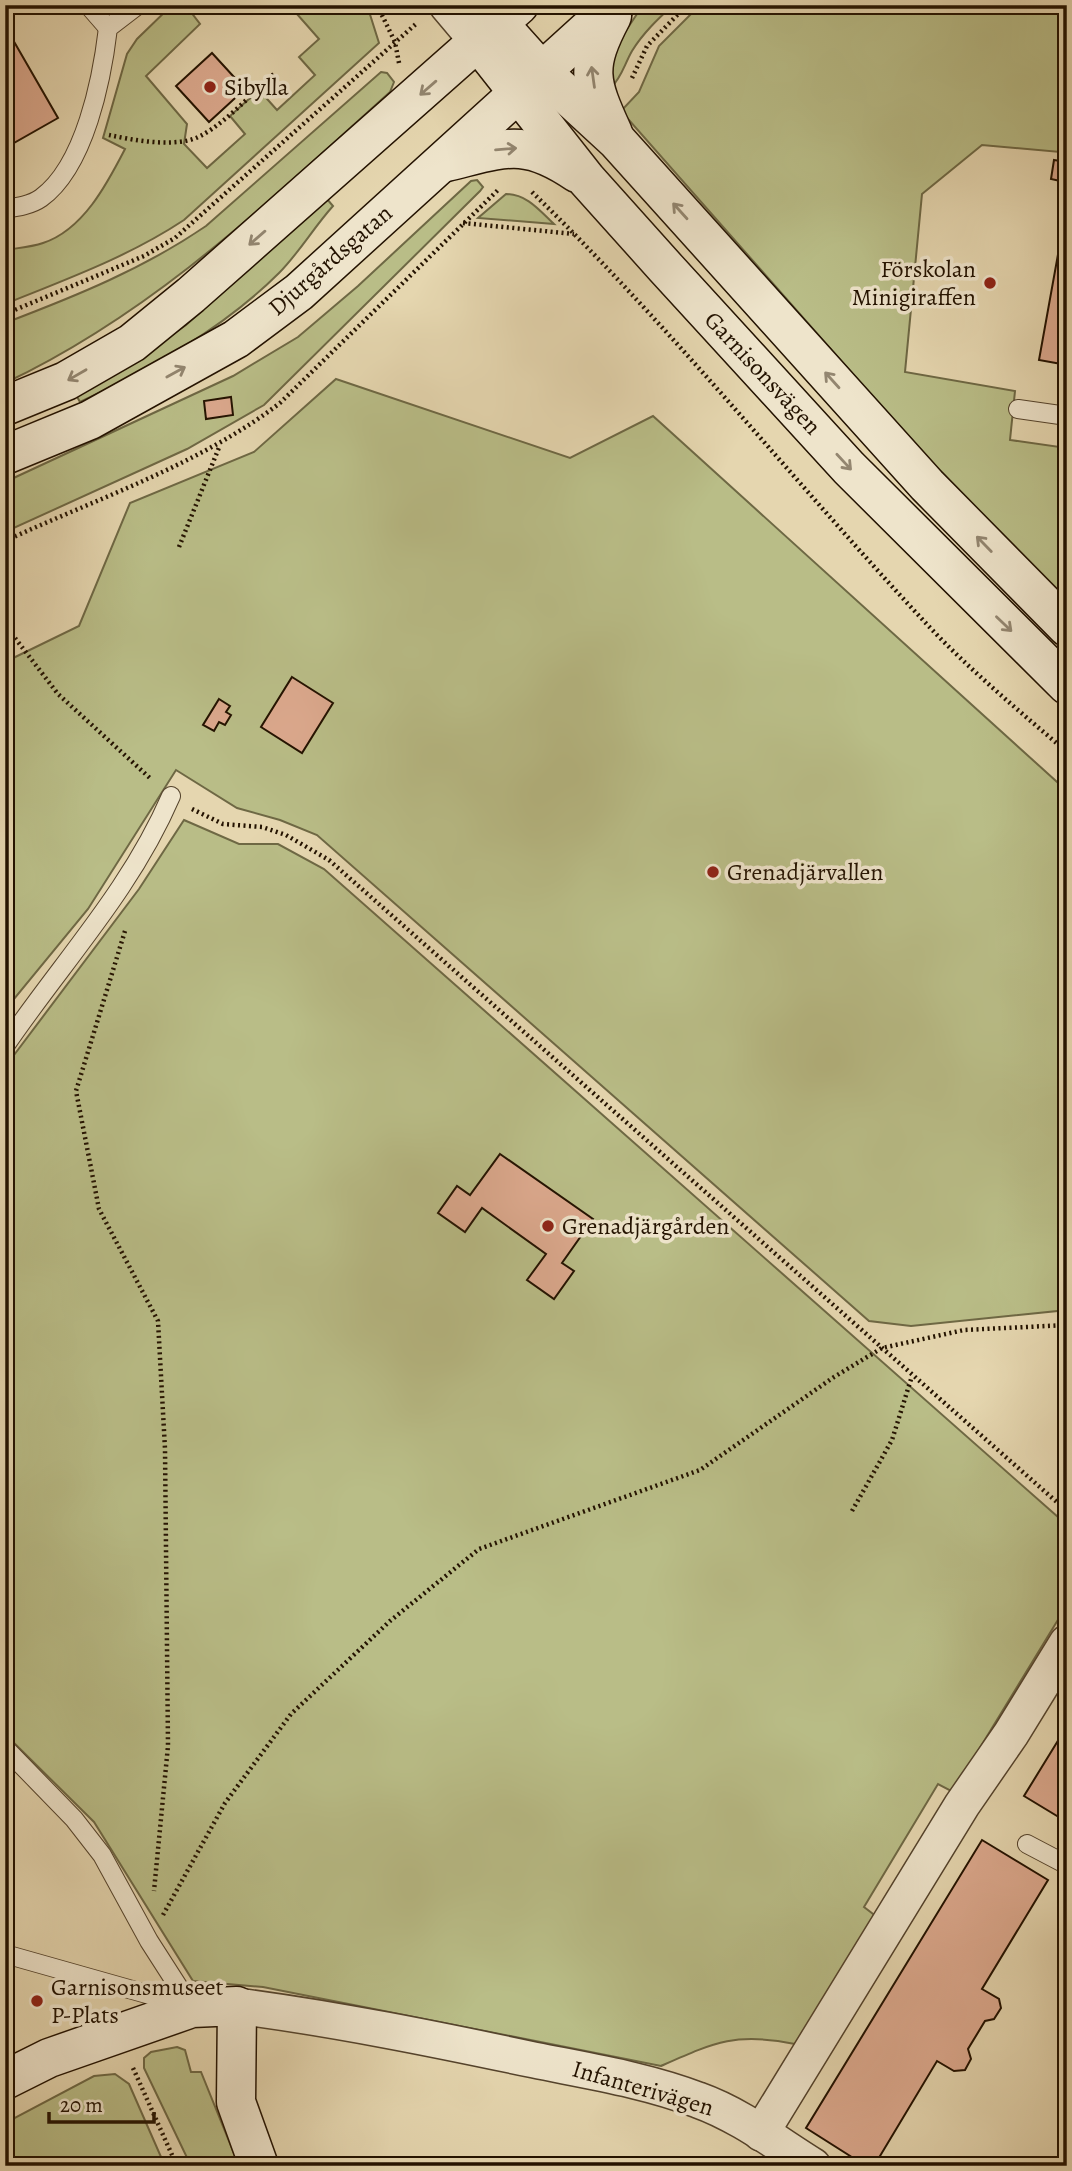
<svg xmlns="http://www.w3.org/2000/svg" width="1072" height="2171" font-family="Alegreya,serif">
<rect width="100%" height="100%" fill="#e5d6af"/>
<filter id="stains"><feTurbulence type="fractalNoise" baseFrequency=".00286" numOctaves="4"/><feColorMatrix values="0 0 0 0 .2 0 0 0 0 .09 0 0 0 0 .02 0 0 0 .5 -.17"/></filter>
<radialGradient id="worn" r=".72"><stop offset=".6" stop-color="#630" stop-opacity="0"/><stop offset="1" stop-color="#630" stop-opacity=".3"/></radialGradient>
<g fill="#b9bd87" stroke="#6e6844" stroke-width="2">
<path d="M172,5L187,7L200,24L146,76L187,124L184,144L207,168L245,134L230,116L259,90L277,110L315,75L299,57L319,39L289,5H367L379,43L184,220C128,257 67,279 5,304V250C18,248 32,247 43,243C83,230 107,184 125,149L103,138L127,54L137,39Z"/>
<path d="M643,5H673C658,19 643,33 632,51C624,65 622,77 610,89L613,50Z"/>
<polygon points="700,5 1067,5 1067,117 1060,152 982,145 922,194 905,372 1015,391 1010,440 1067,448 1067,603 946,480 621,111 639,92 659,46"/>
<path d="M381,72L387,73L394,82L390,92C268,202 155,312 5,383V323C76,296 143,269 206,226Z"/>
<polygon points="477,180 483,187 480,191 264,405 187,449 5,532 5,482 233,376 298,337 358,286 471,181"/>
<path d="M506,194C527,194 540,211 554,224L478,218Z"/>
<path d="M327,199L333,206C314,227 299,253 279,273C223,329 150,369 80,402L76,395L143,355L186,325Z"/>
<polygon points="336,379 570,458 653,416 1067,791 1067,1310 911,1326 869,1321 317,835 280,820 237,808 176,770 88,909 5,1010 5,662 79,626 130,503 254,452"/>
<path d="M184,820L239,844H278L324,869L1067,1525V1605L953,1792L938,1784L864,1907L877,1917L795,2044C736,2032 715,2042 661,2066L263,1987L193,1981L94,1822L5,1734V1067L139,889Z"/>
<polygon points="177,2047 185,2050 191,2072 201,2072 239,2166 191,2166 144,2068 144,2058 151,2052"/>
<polygon points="115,2074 129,2084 165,2166 5,2166 5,2123 94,2076"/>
</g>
<g fill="#dca98e" stroke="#231200" stroke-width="2">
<polygon points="5,26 58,118 5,148"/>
<polygon points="212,53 245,89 209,122 176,86"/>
<polygon points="1067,117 1067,154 1060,152"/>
<polygon points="1054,160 1067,162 1065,182 1051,179"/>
<polygon points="1066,210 1067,210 1067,365 1039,360"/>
<polygon points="231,397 233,415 206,419 204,401"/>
<polygon points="292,677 333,703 302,753 261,727"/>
<polygon points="219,699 230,706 226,712 231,715 225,725 219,722 214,731 203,725"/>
<polygon points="500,1154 593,1219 562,1263 574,1271 554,1299 527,1280 546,1254 482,1208 465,1232 438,1213 457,1186 470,1195"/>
<polygon points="1067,1726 1067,1822 1024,1796"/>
<polygon points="982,1840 1048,1880 982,1989 999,1999 1001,2008 994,2019 985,2021 968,2049 971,2059 965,2070 954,2071 937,2061 874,2166 866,2166 806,2128"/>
</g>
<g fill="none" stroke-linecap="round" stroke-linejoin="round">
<defs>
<g id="lane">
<polyline points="88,5 108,28"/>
<path d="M5,209C18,207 31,205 41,198C85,166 102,79 108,28L138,5"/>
<polyline points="1018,409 1067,416"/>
<path d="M5,1046C63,961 130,891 171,796"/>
<polyline points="5,1748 74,1819 102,1855 149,1941 192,2008"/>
<polyline points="1027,1844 1067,1865"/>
<polyline points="5,1954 182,2004"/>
</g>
<g id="street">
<polyline points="447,5 479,43"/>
<polyline points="483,5 499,24"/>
<path d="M237,2006C336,2019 435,2039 534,2060C588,2071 646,2080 698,2100C740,2115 776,2143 813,2166"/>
<polyline points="761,2133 962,1805 1011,1734 1067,1643"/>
</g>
<g id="secondary">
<path d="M612,16C585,67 589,81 613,133"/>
<polyline points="499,24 542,72 617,141 927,485 1067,627"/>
<polyline points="479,43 587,180 665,267 849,468 1067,685"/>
<path d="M446,162C505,148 524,137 577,173"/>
<polyline points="5,406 66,381 132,343 191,295 519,5"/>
<polyline points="5,455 90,420 236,339 299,292 615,5"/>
<polyline points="5,2080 49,2058 192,2008 237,2006 236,2102 259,2166"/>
</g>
</defs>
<use href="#lane" stroke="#54432c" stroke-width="20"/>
<use href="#street" stroke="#54432c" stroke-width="38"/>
<use href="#secondary" stroke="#231200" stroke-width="41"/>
<g stroke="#231200" stroke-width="4.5" stroke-dasharray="2 3.5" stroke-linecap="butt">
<polyline points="377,5 395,42 399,63"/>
<polyline points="632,78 647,46 687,5"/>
<path d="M109,135C133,140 165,146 190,140C217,133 254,91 275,73"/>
<path d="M532,192C670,326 791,478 922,619C966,667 1018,710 1067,752"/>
<polyline points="463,223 574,234"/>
<polyline points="5,314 144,256 175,238 417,23"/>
<path d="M5,541C98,498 199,465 280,403L499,189"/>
<polyline points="179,547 220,445"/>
<polyline points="5,625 58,694 151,779"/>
<polyline points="192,809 223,824 262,827 286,835 329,860 1067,1511"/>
<polyline points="125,931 76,1091 99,1209 158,1321 165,1449 168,1746 154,1891"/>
<polyline points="852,1511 892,1440 912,1376"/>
<polyline points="163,1915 225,1803 291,1714 390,1621 479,1549 700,1470 834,1377 882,1348 964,1330 1067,1325"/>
<polyline points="133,2068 177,2166"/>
</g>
<use href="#lane" stroke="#eee4cb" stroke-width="18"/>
<use href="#street" stroke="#eee4cb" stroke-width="35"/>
<use href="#secondary" stroke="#eee4cb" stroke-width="38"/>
</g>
<defs><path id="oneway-shaft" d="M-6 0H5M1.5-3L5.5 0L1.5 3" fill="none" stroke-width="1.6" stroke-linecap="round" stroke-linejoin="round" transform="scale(1.75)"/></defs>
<g stroke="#938670">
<use href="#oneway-shaft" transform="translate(593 77) rotate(-98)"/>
<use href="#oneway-shaft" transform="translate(428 88) rotate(139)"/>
<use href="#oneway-shaft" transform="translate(506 149) rotate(-5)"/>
<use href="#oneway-shaft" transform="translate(680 211) rotate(-132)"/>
<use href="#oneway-shaft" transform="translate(257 238) rotate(139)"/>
<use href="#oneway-shaft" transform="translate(176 372) rotate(-29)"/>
<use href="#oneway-shaft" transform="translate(77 375) rotate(150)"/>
<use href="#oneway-shaft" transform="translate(832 380) rotate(-132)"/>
<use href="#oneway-shaft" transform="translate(844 462) rotate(47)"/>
<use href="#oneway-shaft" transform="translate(984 544) rotate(-134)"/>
<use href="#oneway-shaft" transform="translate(1004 624) rotate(44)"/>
</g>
<g fill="#8f2418" stroke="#eee4cb" stroke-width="2.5">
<circle cx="210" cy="87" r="7"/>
<circle cx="990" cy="283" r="7"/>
<circle cx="713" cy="872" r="7"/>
<circle cx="548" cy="1226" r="7"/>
<circle cx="37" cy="2001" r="7"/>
</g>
<g text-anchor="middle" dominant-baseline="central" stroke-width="7" stroke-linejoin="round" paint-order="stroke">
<g font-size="24" fill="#231200" stroke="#eee4cb" text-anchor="start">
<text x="224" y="87">Sibylla</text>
<text x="976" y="269" text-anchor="end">Förskolan<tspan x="976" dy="28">Minigiraffen</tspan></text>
<text x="727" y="872">Grenadjärvallen</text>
<text x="562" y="1226">Grenadjärgården</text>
<text x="51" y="1987">Garnisonsmuseet<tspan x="51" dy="28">P-Plats</tspan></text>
</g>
<g font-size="24" fill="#231200" stroke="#eee4cb">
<text transform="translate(330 260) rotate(-41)">Djurgårdsgatan</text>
<text transform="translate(763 373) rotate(47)">Garnisonsvägen</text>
<text transform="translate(643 2088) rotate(16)">Infanterivägen</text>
</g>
</g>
<rect width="1072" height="2171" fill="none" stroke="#e5d6af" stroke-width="28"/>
<rect x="7" y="7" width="1058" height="2157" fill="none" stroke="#231200" stroke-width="3.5"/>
<rect x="14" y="14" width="1044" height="2143" fill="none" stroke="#231200" stroke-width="2"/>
<path d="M49 2112v10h105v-10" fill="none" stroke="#231200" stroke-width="3.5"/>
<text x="60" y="2112" font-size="21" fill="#231200" stroke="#eee4cb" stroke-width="5" paint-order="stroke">20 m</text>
<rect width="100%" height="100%" filter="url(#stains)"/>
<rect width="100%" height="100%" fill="url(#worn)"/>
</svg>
